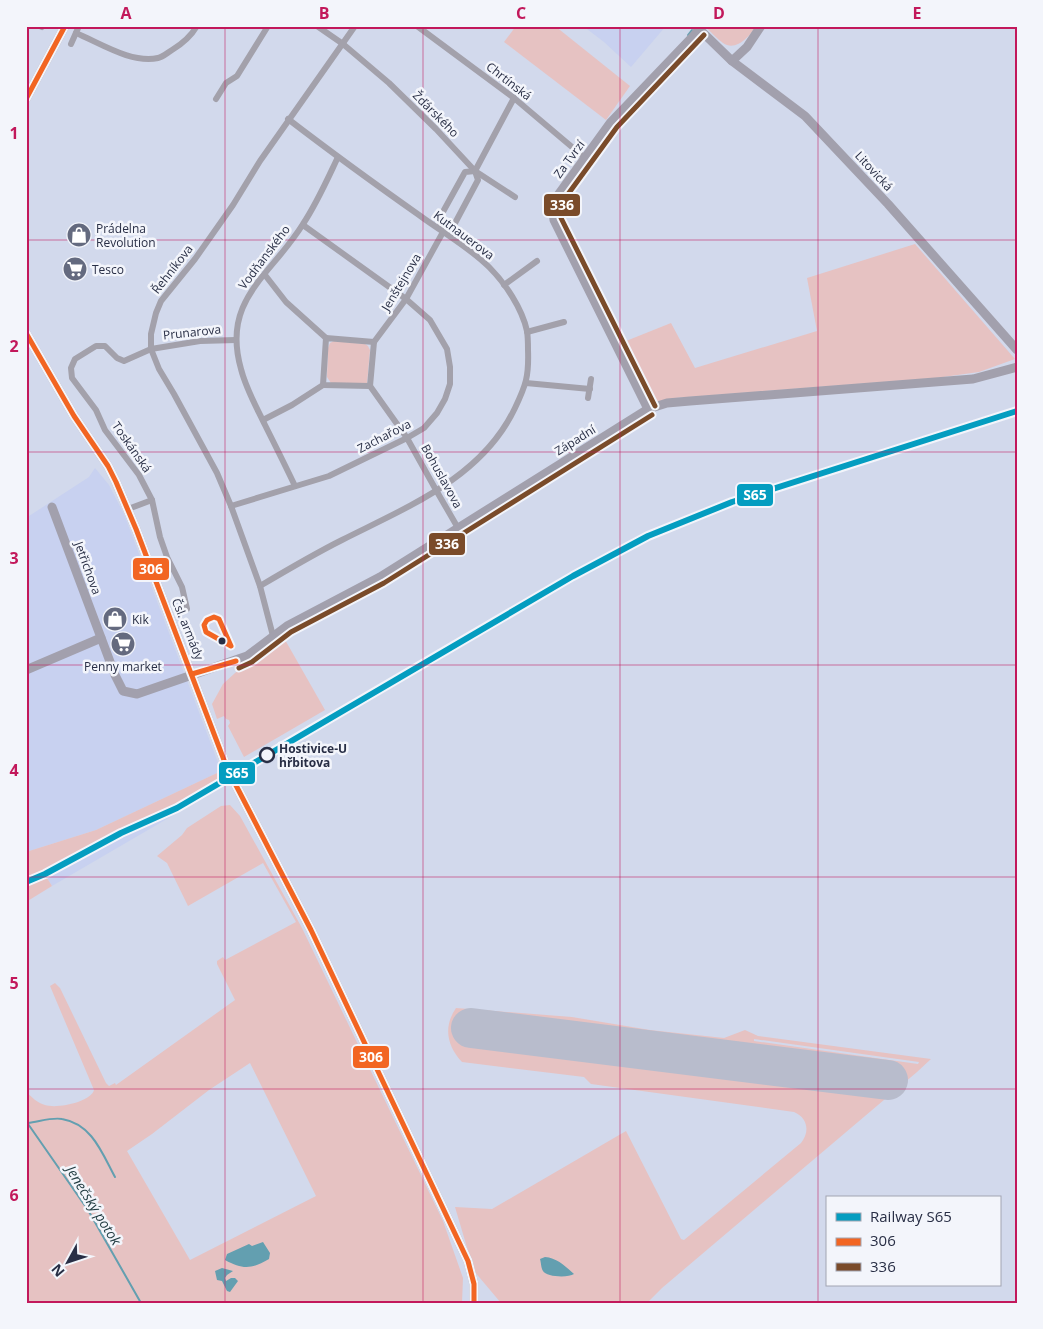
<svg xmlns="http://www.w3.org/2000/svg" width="1043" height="1329" font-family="'Open Sans',sans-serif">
<rect width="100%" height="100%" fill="#d2d9ec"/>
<g fill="#c8d1f0">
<polygon points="583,26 664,26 665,27 631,67 604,42"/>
<polygon points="1017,406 1017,416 733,506 650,540 600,566 52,886 47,878 26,887 26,877 43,870 119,829 175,804 596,558 646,532 730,498"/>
<polygon points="95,468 109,485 124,514 219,765 217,773 96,830 26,852 26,518 89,477"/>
</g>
<g fill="#e6c2c2" fill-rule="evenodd">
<polygon points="516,26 555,26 630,86 606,120 504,42"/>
<path d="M705,26H756C750,36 736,52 723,43C717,39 711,32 705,26Z"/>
<polygon points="915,244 1015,359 979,372 936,378 675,398 651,403 621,343 671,323 695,368 817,331 807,278"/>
<polygon points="334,341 365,344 368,346 370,350 367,384 331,383 327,377 328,348 330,343"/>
<polygon points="284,638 325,710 244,757 228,726 230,723 229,720 226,719 224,716 217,719 212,704 223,684 235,673"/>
<polygon points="217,773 221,777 175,804 119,829 43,870 26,877 26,852 96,830"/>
<path d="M230,805L240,816L302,928L443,1221L463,1278L462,1303H26V1092C32,1097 37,1103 45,1105C57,1109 91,1102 94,1090L50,986L55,983L60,988L106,1083L109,1086L115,1083L116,1085L235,1000L217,964V961L223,957L225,960L296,922L263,863L188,906L167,863L157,856L182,835L187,828L221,806ZM250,1063L316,1196L190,1260L127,1151L152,1134L209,1090Z"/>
<polygon points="47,878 52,886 26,902 26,887"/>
<path d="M456,1008L572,1017L650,1030L724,1038L745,1030L758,1036L931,1059L917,1072L662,1288L647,1303H501L474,1271L455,1207L492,1209L626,1131L681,1239L684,1240L801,1143C810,1132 808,1118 794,1112L591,1084L584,1077L462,1062C447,1046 443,1027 456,1008ZM754,1039L919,1062L918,1064L754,1041Z"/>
</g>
<g fill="#639fb0">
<path d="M263,1242L270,1253L269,1259C252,1269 243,1270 225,1260L227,1254L249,1244L252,1246Z"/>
<path d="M545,1257C557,1258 565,1266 574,1274C568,1278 546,1277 543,1271C541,1268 541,1262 540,1259Z"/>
<polygon points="222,1268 233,1271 227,1275 225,1278 226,1281 231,1278 235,1278 238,1281 230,1292 227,1291 222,1281 217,1280 215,1271"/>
</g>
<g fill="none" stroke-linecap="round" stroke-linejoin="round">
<g stroke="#639fb0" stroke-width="2">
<polyline points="688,35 692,30"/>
<polyline points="26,1121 88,1210 141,1303"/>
<path d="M28,1123C38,1122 52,1117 62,1119C92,1124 102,1153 115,1177"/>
</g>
<polyline stroke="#b8bccc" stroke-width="40" points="471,1028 888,1080"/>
<g stroke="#a3a1ab" stroke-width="6">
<polyline points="40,26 42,27"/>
<polyline points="317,26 343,44 389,83 436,129 475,171 515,197"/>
<polyline points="417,26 514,98 585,158"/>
<path d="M76,33C100,43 132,64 158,58C163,57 167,53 172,50C182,44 191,36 197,26"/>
<polyline points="71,44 79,26"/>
<polyline points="216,99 226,83 237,76 268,26"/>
<polyline points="443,232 439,219 465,172 475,171"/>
<polyline points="265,275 286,302 326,338"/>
<polyline points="504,285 537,261"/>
<polyline points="527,332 564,322"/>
<polygon points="326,338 374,342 370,386 323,385"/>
<polyline points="374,342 406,299 443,232 454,225 478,180 475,171 514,98"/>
<polyline points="526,383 590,389"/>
<polyline points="370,386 407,438 436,490 458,528"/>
<polyline points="588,398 591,379"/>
<polyline points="263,420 292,405 323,385"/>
<path d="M295,486C285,465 275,445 265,425C256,406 246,389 241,369C221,299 271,276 303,224C317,203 327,180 338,157"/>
<polyline points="231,506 329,476 407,438 424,428 437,413 445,399 450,384 450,367 447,349 430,320 406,299 303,225"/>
<polyline points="128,509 152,500"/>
<path d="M260,586C287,570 314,554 342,540C407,507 482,478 515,408C526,385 529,376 528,350C528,344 528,337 527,331C522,308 505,283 489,267C469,247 442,232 419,215C375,184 331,152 288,119"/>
<polyline points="187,609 182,587 167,557 160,537 152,500 139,475 105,430 96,410 72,378 71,368 75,359 96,346 105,346 117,358 124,361 151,349 200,341 236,340"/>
<polyline points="273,636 260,586 231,506 217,473 174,394 159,369 151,349 151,334 156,313 161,301 195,259 233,205 260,161 355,26"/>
</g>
<g stroke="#a2a0ad" stroke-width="9">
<polyline points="696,26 732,61 805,116 888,204 1017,350"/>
<polyline points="732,61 747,47 761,26"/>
<polyline points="26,99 65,26"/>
<polyline points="26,333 74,416 108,466 116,482 136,529 227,768 311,930 468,1261 474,1284 474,1303"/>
<polyline points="648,409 554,220 553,209 556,198 611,122 699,30"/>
<polyline points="52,507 115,675 123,691 137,694 247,656 287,626 380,577 648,409 667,403 690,401 973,379 1017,367"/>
<polyline points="26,670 101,638"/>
</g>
<defs>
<g id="bus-1">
<polyline points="26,99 65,26"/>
<polyline points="26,333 74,416 108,466 116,482 136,529 227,768 311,930 468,1261 474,1284 474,1303"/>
<polygon points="214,617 219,619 231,646 206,632 204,625 207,620"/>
<polyline points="192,674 236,661"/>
</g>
<g id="bus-2">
<polyline points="655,406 561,218 561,210 563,201 617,127 704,35"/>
<polyline points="239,668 252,662 291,632 384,583 652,415"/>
</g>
</defs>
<use href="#bus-1" stroke="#f3f5fb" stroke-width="9"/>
<use href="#bus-2" stroke="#f3f5fb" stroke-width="9"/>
<use href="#bus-1" stroke="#f26522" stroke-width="5"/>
<use href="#bus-2" stroke="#7a4b2a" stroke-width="5"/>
<defs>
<polyline id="rail-1" points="26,882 45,874 121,833 177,808 573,576 648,536 732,502 1017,411"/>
</defs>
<use href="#rail-1" stroke="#f3f5fb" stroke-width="10"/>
<use href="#rail-1" stroke="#049dc0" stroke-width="6"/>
</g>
<path fill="none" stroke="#c2185b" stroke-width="1" stroke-opacity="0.55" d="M225,26V1303M423,26V1303M620,26V1303M818,26V1303M26,240H1017M26,452H1017M26,665H1017M26,877H1017M26,1089H1017"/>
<defs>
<symbol id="shop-disc" viewBox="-11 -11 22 22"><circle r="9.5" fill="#646a7f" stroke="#f3f5fb"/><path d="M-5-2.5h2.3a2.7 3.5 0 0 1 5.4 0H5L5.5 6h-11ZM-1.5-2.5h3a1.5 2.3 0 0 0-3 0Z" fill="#fff"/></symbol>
<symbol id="supermarket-disc" viewBox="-11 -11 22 22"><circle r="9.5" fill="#646a7f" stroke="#f3f5fb"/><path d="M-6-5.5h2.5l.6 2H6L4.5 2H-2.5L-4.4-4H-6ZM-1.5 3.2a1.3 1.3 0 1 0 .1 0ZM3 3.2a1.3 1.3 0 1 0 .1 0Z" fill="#fff"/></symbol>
</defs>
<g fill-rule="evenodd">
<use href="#shop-disc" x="65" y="221" width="28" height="28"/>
<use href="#supermarket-disc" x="61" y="255" width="28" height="28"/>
<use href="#shop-disc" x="101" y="605" width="28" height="28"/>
<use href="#supermarket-disc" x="109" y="630" width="28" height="28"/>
</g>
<circle fill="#282e45" stroke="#f3f5fb" stroke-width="2" cx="222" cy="641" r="4.5"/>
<circle fill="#f3f5fb" stroke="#282e45" stroke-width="2.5" cx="267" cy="755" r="7"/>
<g text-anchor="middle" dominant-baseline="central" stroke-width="5" stroke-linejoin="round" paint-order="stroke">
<g font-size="12" fill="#282e45" stroke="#f3f5fb">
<text transform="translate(509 81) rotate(38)">Chrtínská</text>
<text transform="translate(436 114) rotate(45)">Žďárského</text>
<text transform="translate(569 159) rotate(-54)">Za Tvrzí</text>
<text transform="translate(874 171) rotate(47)">Litovická</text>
<text transform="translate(464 235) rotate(37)">Kutnauerova</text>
<text transform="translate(264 257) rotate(-53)">Vodňanského</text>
<text transform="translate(172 269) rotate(-52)">Řehníkova</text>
<text transform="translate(401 282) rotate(-59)">Jenštejnova</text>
<text transform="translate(192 332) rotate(-6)">Prunarova</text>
<text transform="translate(384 436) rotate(-27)">Zachařova</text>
<text transform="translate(575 440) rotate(-32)">Západní</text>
<text transform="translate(132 447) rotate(55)">Toskánská</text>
<text transform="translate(442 476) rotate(61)">Bohuslavova</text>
<text transform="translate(88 568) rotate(70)">Jetřichova</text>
<text transform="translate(188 629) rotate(68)">Čsl. armády</text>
</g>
<g font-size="12" fill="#282e45" stroke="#f3f5fb" text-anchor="start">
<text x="96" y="228">Prádelna<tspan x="96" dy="14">Revolution</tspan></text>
<text x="92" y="269">Tesco</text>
<text x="132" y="619">Kik</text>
<text x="123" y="666" text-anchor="middle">Penny market</text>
</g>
<g font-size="12" font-weight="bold" fill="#282e45" stroke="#f3f5fb" text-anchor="start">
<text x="279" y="748">Hostivice-U<tspan x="279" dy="14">hřbitova</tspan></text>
</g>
<g font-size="14" font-style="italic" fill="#223c42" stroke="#f3f5fb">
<text transform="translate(94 1205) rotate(58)">Jenečský potok</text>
</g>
</g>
<g stroke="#f3f5fb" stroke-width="2">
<rect x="543" y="193" width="38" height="24" rx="5" fill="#7a4b2a"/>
<rect x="736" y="483" width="38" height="24" rx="5" fill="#049dc0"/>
<rect x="428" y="532" width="38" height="24" rx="5" fill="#7a4b2a"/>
<rect x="132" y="557" width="38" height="24" rx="5" fill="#f26522"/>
<rect x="218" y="761" width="38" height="24" rx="5" fill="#049dc0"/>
<rect x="352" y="1045" width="38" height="24" rx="5" fill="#f26522"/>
</g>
<g font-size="14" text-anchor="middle" font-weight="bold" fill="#fff">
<text x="562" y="210">336</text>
<text x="755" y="500">S65</text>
<text x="447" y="549">336</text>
<text x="151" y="574">306</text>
<text x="237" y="778">S65</text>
<text x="371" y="1062">306</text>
</g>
<rect width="1043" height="1329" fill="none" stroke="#f3f5fb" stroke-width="55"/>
<rect x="826" y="1196" width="175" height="90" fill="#f3f5fb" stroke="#a2a5b2"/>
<rect x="836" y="1213" width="25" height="8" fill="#049dc0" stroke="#a2a5b2"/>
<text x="870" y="1222" font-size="15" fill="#282e45">Railway S65</text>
<rect x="836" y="1238" width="25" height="8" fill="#f26522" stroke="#a2a5b2"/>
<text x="870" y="1246" font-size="15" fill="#282e45">306</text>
<rect x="836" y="1263" width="25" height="8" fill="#7a4b2a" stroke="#a2a5b2"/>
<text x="870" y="1272" font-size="15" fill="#282e45">336</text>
<g transform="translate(68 1262) rotate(230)" stroke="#f3f5fb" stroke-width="4" paint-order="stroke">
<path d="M0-4L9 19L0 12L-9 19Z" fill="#282e45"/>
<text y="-8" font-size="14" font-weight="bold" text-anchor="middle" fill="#282e45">N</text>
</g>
<rect x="28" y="28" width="988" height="1274" fill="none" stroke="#c2185b" stroke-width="2"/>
<g font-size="16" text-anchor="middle" font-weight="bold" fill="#c2185b">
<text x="126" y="19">A</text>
<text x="324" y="19">B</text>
<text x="521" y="19">C</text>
<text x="719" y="19">D</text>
<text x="917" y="19">E</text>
<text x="14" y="139">1</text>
<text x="14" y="352">2</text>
<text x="14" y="564">3</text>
<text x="14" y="776">4</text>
<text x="14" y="989">5</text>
<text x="14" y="1201">6</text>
</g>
</svg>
